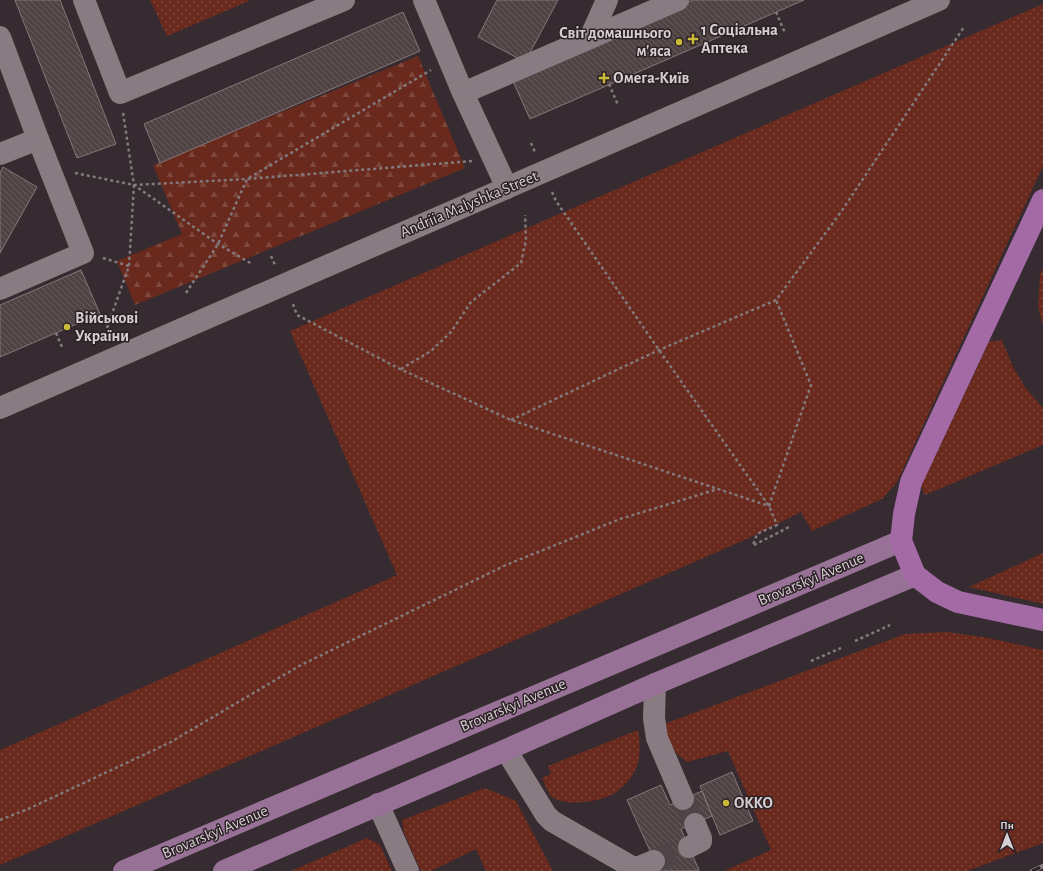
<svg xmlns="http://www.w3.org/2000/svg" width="1043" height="871" font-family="'Alegreya Sans',sans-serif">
<defs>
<pattern id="green-dots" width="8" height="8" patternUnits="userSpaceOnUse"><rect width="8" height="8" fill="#69291c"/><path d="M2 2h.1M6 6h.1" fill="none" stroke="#7e473c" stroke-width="1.8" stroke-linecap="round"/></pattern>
<pattern id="forest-firs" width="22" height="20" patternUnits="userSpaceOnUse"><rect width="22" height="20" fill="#69291c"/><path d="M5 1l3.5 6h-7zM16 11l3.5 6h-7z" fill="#7e473c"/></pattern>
<pattern id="building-back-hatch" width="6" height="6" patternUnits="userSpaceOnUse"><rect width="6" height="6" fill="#504344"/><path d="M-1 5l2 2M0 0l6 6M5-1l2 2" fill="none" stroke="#685d5e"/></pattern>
</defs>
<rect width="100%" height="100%" fill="#362b30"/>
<g fill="url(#green-dots)">
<polygon points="150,0 248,0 249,1 167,36"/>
<polygon points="1043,4 1043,166 897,482 882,499 812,531 801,512 747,539 0,865 0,750 397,575 290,331"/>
<polygon points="1043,268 1043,326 1038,307 1040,275"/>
<polygon points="1002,340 1012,365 1025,387 1043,408 1043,445 925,495 921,486 989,342"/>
<polygon points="1043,553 1043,604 969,587"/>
<polygon points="947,632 983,637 1043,650 1043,843 967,871 724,871 771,850 728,751 687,762 677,754 665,736 664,724 905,634"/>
<path d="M638,730C640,742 641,760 635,770C631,779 623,788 615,793C601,802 566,807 552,797C548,793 545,784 542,778L551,774L548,766Z"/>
<polygon points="485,788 516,801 553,871 486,871 476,849 431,871 421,871 404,833 402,820"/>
<polygon points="367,838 380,845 392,871 291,871"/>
</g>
<polygon fill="url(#forest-firs)" points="418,56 465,168 135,305 117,261 182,234 153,165"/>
<g fill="url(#building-back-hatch)" stroke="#867779">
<polygon points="15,0 60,0 116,144 77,158"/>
<polygon points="497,0 558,0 525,62 478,37"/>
<polygon points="693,0 804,0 530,119 512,79"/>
<polygon points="403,12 420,51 160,163 144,124"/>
<polygon points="3,167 37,187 0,253 0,173"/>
<polygon points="81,270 100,314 0,357 0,305"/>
<polygon points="732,772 753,821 720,835 700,786"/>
<polygon points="661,785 670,805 702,791 712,816 681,829 699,870 696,871 659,871 627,800"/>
</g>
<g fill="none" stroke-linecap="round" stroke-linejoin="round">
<g stroke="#4e4448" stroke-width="22" stroke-dasharray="22 11" stroke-linecap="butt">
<polyline points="683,799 695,824"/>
<polyline points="654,861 689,847"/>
</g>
<g stroke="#837a7e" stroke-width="2.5" stroke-dasharray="3 3" stroke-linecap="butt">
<polyline points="776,12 785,33"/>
<polyline points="609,84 618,105"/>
<polyline points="123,113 134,185 218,244 252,264"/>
<polyline points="531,143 535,152"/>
<polyline points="75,173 134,185 247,179 472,161"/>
<polyline points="552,192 556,201 659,350 769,506 777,525 757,534 753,545"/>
<polyline points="271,256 275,265"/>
<polyline points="103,258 129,266"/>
<polyline points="186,293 218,244 247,179 431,70"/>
<polyline points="293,304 297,315 400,369 511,420 769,506 811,385 776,300"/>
<polyline points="107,328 129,266 134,185"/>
<polyline points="56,333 62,347"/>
<polyline points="401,369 431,351 451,332 471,302 521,263 526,240 525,215"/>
<polyline points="511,420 659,350 776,300 841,212 964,27"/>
<polyline points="754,545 789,527"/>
<polyline points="855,641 890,625"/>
<polyline points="811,661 841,648"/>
<polyline points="0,820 28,809 169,743 299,666 506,565 620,519 718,489"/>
</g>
<g stroke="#887b81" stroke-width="22">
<polyline points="84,0 120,93 344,0"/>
<polyline points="424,0 463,93 507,188"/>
<polyline points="0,37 38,139 83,253 0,289"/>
<polyline points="590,38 607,0"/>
<polyline points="463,93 678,0"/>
<polyline points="0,154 38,139"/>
<polyline points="0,408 939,0"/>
<polyline points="655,684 654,718 657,738 683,799"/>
<polyline points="506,750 546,815 552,821 632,867 639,867 654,861"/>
<polyline points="378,804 408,871"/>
<polyline points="689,847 701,841 701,838 695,824"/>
</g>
<g stroke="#987197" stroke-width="22">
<polyline points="124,871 901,541"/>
<polyline points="224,871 506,750 655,684 915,575"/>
</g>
<polyline stroke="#a36aa6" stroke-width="22" points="1043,200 911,482 904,514 901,541 915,575 937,592 958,602 1043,620"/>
<defs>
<polyline id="rail" points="1032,871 1043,866"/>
</defs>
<use href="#rail" stroke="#867e81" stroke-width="4.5"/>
<use href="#rail" stroke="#2c2126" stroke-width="3" stroke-dasharray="9" stroke-linecap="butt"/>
</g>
<g fill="#caba3a" stroke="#2c2126" stroke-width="1.5">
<path d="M691 33h4v4h4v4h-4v4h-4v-4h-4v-4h4z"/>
<circle cx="679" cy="42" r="4"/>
<path d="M602 72h4v4h4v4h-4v4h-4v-4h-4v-4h4z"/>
<circle cx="67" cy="327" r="4"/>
<circle cx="726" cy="803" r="4"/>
</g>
<g text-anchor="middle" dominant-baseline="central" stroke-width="3" stroke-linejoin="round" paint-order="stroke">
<g font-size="16" font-weight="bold" fill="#d6cfd2" stroke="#2c2126" text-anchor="start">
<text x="701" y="30">1 Соціальна<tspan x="701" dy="18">Аптека</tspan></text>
<text x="671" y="33" text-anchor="end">Світ домашнього<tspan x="671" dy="18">м'яса</tspan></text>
<text x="613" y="78">Омега-Київ</text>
<text x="75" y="318">Військові<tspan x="75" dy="18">України</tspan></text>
<text x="734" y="803">OKKO</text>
</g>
<g font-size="16" fill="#d6cfd2" stroke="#2c2126">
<text transform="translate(469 204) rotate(-23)">Andriia Malyshka Street</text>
<text transform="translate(811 579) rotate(-23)">Brovarskyi Avenue</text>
<text transform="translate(513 705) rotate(-23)">Brovarskyi Avenue</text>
<text transform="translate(215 832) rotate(-23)">Brovarskyi Avenue</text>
</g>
</g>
<g transform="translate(1007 835)" stroke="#2c2126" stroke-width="3" paint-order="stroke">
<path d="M0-3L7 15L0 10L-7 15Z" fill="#d6cfd2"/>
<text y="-6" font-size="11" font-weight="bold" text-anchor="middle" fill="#d6cfd2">Пн</text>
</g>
</svg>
